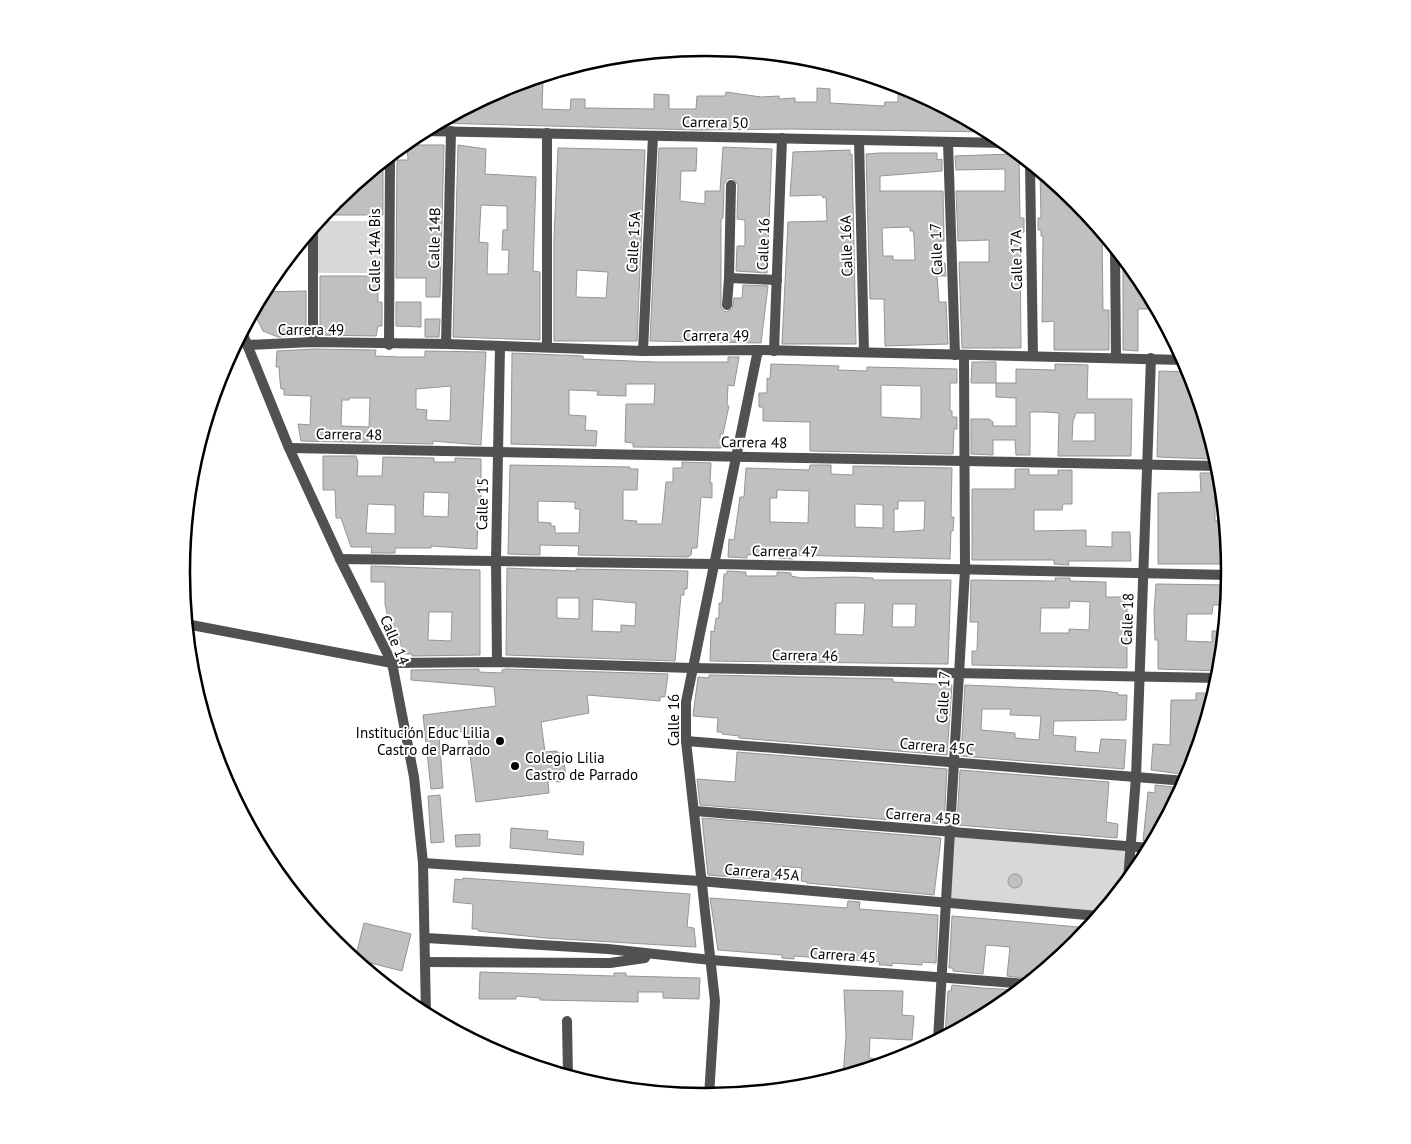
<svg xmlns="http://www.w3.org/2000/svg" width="1411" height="1144" font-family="'PT Sans',sans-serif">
<rect width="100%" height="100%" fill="#fff"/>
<g fill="#d8d8d8">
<polygon points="318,221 383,221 383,273 317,273"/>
<polygon points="950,833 1130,846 1128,880 1098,916 945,904"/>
</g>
<g fill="#c0c0c0" stroke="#959595" fill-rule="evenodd">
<polygon points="523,82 543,82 542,109 570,110 571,99 585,99 585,108 654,109 654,94 669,95 669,109 696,109 697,96 725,96 726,92 761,97 779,96 779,99 795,98 795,102 817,102 817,88 830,89 830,103 884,106 885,102 898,102 898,90 911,90 911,100 931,101 990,132 792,129 698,130 438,123 505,87"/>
<polygon points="407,145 444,145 440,297 426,297 426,278 396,278 397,160 408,160"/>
<path d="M458,145L486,149L485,174L536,177L533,271L540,272V340L453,337ZM481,205L507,206V230H503L502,250H509L508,274H487L488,243L479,242Z"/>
<polygon points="723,147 772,149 767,273 736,271 737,246 745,246 745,220 737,219 738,185 732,178 727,179 724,184 723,218 721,219 721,308 726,312 732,309 734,298 742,298 743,285 768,286 761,343 650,341 659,148 697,148 696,171 681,171 680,201 705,204 705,191 720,191"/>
<path d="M558,148L645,150L637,341H554V238ZM577,270L608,272L606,298L576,297Z"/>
<polygon points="850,150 850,155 852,154 856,344 782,344 788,222 827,221 826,197 823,198 822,195 790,196 793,152"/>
<path d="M880,153H937V160L942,159V171L880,176V191H943L944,241H939L941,263H945L946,276H937L939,302H946L948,344L885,346L884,299H870L866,154ZM910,227V231H913L914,236L915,260H893V256H883L882,228Z"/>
<polygon points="1011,154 1011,156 1019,156 1020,218 1024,218 1024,232 1020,233 1021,348 962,348 959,262 989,262 989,240 958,241 956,191 1005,191 1005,169 956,170 955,156"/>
<polygon points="383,161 383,215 329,215 329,208 335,201"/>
<polygon points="1040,171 1077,201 1102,232 1103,310 1109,310 1109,350 1054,350 1054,321 1042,322 1043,236 1041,236 1041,230 1038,230 1038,218 1041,218"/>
<polygon points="1123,259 1142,281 1157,309 1138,309 1138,351 1123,350"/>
<polygon points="320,276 378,276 378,302 382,302 382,326 378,326 376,336 320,335"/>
<polygon points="306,291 306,335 278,337 263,331 253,311 263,292"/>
<polygon points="396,302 421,302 421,327 396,326"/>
<polygon points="425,319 440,319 439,337 425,337"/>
<path d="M313,349L376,350L375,356L400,357H425V351L486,352L481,445L433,441V444L301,441L298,424L310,425L311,396L284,395V389H281L280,381L279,367H276L277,351ZM451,386L450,421L426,420L427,410L416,409V389ZM349,398H370L369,427L341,426L342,400H349Z"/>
<polygon points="512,353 583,356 583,359 655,362 728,362 728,357 739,357 734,386 728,385 727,406 729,406 723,434 720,434 721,448 633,447 633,443 625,442 626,404 654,404 655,384 626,384 626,396 597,395 598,391 569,390 569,415 586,416 585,430 597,431 596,446 511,444"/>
<polygon points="972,362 996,362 996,383 971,383"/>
<path d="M771,364L839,366L838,370L867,371V367L957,369V383H950V411H952V417H957V429H954L953,454L810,451V422L763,421V407H759V393H767V378L770,379ZM881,385L921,386V419L881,417Z"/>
<path d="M1055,364L1088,365L1087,399H1132L1131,456H1058L1059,413L1044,412H1030V455H1016L1015,440H993V455L971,454V419H989L993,422V426H1016V398L996,397V383H1016V369L1055,370ZM1076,413H1095V441H1072L1073,421Z"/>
<polygon points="1159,371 1190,372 1212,445 1212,459 1157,457"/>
<path d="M323,456H356L358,462L357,476H382L383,457L434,458V462H455V458L481,459V515H478L477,549L431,546V548H395V553H371L372,547H351L341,518H336L335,490H323ZM424,492L449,493L448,517L423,516ZM368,504L395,505V534L366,533Z"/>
<path d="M682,462L711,463L710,483H712V498L701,497L697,548H692L691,555L688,557L578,555L579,546L540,545V555L508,554L510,465L630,467V469H638L637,490H623V520L637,521L636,524H662L666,482H673V468H682ZM538,501L575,502V509H580L579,533H555V526H551V523L538,522Z"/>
<path d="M810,465H831V474L853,475V466L952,468L951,517H954L953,531H951L950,559L793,555V559L779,558V555L755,554L747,555V558L728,557L729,539L734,540L740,497H744L746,468L809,470ZM777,490L809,491L808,523L770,522V498H777ZM898,501H925L924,530L894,532V509H898ZM855,504L883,505V528L855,527Z"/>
<polygon points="1015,469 1029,469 1029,475 1058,475 1058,470 1072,470 1072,504 1063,504 1062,510 1034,510 1034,531 1086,530 1086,546 1112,547 1112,532 1130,532 1131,561 1068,561 1069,565 1054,564 1054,560 972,560 972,489 1015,489"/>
<polygon points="1200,473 1212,473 1212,478 1215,478 1215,521 1225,520 1229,564 1158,564 1158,493 1201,492"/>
<path d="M371,566L480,570V655L412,656V654H403L400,640L397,639L394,629H390L391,618H388L385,604V582H371ZM429,612H452L451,641L428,640Z"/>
<path d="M507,568L576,571V569L688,571L687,589H684V595H681L675,661L506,655ZM557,598H579V619L557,618ZM593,599L636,603L635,626L621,625V632L592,631Z"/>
<path d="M727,571L746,572V576H777V572L791,573V576L801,578L851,577L873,578V580H951L948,664L710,661L711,631L714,632L716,618H719V603H722L724,574H727ZM836,603H865L863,635L835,634ZM893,604H916L915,627H892Z"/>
<path d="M1055,578H1070V581L1106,582V597H1127V668L972,665V651H977L978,622H970L971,580L1056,581ZM1070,601L1090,602L1089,630L1069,629V633H1040L1041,608H1069Z"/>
<polygon points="1156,584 1227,585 1227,605 1213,605 1212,614 1187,614 1186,641 1212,642 1212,631 1224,631 1220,671 1158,669 1158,640 1155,640 1154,612"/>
<polygon points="479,669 479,672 502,673 502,670 506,669 668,674 665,697 660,697 660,701 587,695 589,713 541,722 545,752 557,751 557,753 563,753 566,778 560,779 561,782 548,781 549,793 476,802 467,731 439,734 443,788 431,789 423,715 496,706 494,687 411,680 411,670"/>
<polygon points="709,675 893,679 893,682 952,685 947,755 739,738 739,736 722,734 722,732 717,732 718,718 693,716 698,677 709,678"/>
<path d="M965,685L1104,691L1118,693V695H1127L1126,720L1054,721L1053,735L1076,737L1075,751L1099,753L1101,739L1126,740L1124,769L961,756ZM982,709H1011L1010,715L1041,716L1039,740L1015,738V733L981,730Z"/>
<polygon points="1196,693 1214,693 1189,775 1151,770 1153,744 1170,745 1171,700 1196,700"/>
<polygon points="737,752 947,769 944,824 700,805 697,779 735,782"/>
<polygon points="960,770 1109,782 1106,822 1118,824 1117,838 957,825"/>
<polygon points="1155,785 1182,788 1153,842 1143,841 1148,792 1155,793"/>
<polygon points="440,795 444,842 431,843 428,796"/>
<polygon points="702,818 941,838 934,895 807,883 807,882 801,881 802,868 777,866 776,880 771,880 708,875"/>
<polygon points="511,828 548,831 547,839 584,842 583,855 510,848"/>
<polygon points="480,834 480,846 456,847 455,835"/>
<circle cx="1015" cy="881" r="7"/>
<polygon points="463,878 690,894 687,927 694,928 696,947 545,938 478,931 478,929 472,929 473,904 453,902 455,879 463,880"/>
<polygon points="710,898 847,908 848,901 860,902 859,909 938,915 936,963 922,962 922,965 892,963 892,966 885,965 879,965 880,962 794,956 794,959 782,958 782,955 718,950"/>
<polygon points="952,916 1000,920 1089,928 1076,943 1032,979 1007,976 1010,947 986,945 983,974 953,971 953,968 949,968"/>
<polygon points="364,923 411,934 402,971 355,959"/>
<polygon points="480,972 614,976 614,973 626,973 626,976 700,978 699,999 663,998 663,992 638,992 638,1002 540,1000 540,998 516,996 516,999 479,999"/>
<polygon points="952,985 982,988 1019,990 997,1008 945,1036 948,991 951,991"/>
<polygon points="844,990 903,991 902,1015 914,1016 912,1040 870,1038 869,1058 893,1061 843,1076 846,1036"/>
</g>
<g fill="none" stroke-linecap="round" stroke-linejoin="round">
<g stroke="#515151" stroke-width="10">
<polyline points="423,131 1005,143"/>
<polyline points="547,133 547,346"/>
<polyline points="859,140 864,352"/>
<polyline points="948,142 955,355"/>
<polyline points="1030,163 1033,356"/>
<polyline points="313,228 313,342"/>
<polyline points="1115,248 1116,357"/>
<polyline points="729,278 731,185"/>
<polyline points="727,305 729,278 777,280"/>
<polyline points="446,344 451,131"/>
<polyline points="247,345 313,342 446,344 643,351 758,350 1184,360"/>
<polyline points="389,345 390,156"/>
<polyline points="643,351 653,136"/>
<polyline points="774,351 782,138"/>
<polyline points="289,448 1219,466"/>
<polyline points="340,559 714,564 1230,575"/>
<polyline points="186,624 392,663 497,662 692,668 1219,678"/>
<polyline points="497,662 496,561 500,346"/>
<polyline points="686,741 1186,781"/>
<polyline points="695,811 1150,848"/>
<polyline points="423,863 700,881 1098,916"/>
<polyline points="1128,880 1136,777 1151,358"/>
<polyline points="426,938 608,949 711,960 1027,984"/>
<polyline points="426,962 610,963 645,958"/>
<polyline points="567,1021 568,1076"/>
<polyline points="938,1040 965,570 964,355"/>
<polyline points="709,1096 715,1001 686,741 686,702 758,350"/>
</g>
<polyline stroke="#515151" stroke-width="10" points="242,332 289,448 340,559 392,663 414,777 423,863 426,1015"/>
</g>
<g fill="#000" stroke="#fff" stroke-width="2">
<circle cx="500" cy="741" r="5"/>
<circle cx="515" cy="766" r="5"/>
</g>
<g text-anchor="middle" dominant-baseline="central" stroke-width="4" stroke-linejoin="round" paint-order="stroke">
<g font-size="15" fill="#000" stroke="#fff">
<text transform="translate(715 122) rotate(1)">Carrera 50</text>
<text transform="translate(434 238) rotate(-89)">Calle 14B</text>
<text transform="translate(633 242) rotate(-87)">Calle 15A</text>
<text transform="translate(763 244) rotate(-88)">Calle 16</text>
<text transform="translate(846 246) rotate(-92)">Calle 16A</text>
<text transform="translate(936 249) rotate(-92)">Calle 17</text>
<text transform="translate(374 250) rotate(-90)">Calle 14A Bis</text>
<text transform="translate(1016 260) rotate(-91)">Calle 17A</text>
<text x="311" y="329">Carrera 49</text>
<text x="716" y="335">Carrera 49</text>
<text transform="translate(349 434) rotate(1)">Carrera 48</text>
<text transform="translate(754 442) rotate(1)">Carrera 48</text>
<text transform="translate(482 504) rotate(-89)">Calle 15</text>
<text transform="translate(785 551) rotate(1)">Carrera 47</text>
<text transform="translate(1127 619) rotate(-88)">Calle 18</text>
<text transform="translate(395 640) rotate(67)">Calle 14</text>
<text transform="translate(805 655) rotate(1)">Carrera 46</text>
<text transform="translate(943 697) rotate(-87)">Calle 17</text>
<text transform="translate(673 720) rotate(-90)">Calle 16</text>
<text transform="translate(937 746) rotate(5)">Carrera 45C</text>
<text transform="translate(923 816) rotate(5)">Carrera 45B</text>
<text transform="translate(762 872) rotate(5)">Carrera 45A</text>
<text transform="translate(843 955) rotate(4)">Carrera 45</text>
</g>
<g font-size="15" fill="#000" stroke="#fff" text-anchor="end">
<text x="490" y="732">Institución Educ Lilia<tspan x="490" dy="17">Castro de Parrado</tspan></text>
<text x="525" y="757" text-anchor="start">Colegio Lilia<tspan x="525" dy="17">Castro de Parrado</tspan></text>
</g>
</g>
<path d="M0 0H1411V1144H0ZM705 56H706A515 515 0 0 1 1221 571V573A515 515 0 0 1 706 1088H705A515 515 0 0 1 190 573V571A515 515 0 0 1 705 56Z" fill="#fff" fill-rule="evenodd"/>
<path fill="none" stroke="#000" stroke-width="2.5" d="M705 56H706A515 515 0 0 1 1221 571V573A515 515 0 0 1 706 1088H705A515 515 0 0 1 190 573V571A515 515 0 0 1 705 56Z"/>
</svg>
